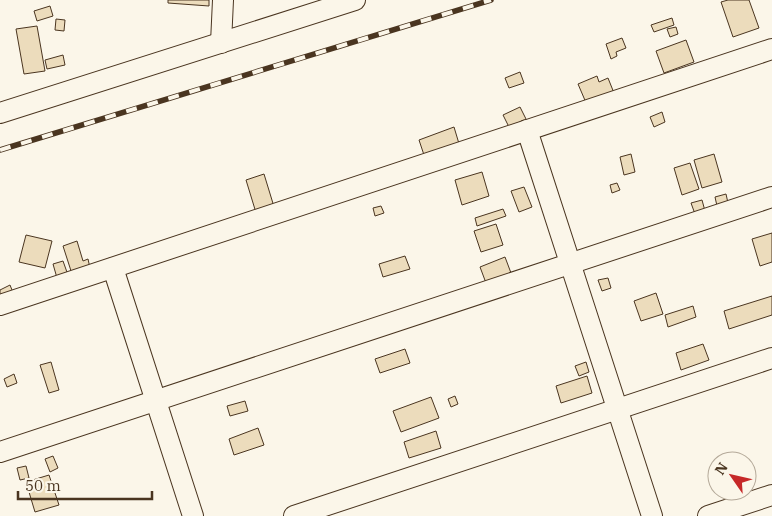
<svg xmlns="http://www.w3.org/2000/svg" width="772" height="516" font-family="'IBM Plex Serif',serif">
<rect width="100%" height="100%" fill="#fbf6e9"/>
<g fill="#ecdcbc" stroke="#4a3520">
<polygon points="168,0 209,0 209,6 168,3"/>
<polygon points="728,0 749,0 759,28 733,37 721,2"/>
<polygon points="50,6 53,16 37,21 34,11"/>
<polygon points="672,18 674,25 654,32 651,25"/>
<polygon points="56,19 65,20 64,31 55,30"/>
<polygon points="37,26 45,71 24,74 16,29"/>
<polygon points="676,27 678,34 670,37 667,29"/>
<polygon points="622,38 626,48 616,52 617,56 611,59 606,44"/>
<polygon points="686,40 694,62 664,73 656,51"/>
<polygon points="63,55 65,65 47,69 45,60"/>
<polygon points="520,72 524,83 509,88 505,78"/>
<polygon points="597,76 599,82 608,78 614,93 587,105 578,84"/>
<polygon points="520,107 528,123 511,131 503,115"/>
<polygon points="662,112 665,122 654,127 650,117"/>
<polygon points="454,127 460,147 426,161 419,140"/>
<polygon points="631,154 635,172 624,175 620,157"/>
<polygon points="714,154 722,182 702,188 694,160"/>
<polygon points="690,163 699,189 682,195 674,168"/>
<polygon points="482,172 489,196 462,205 455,180"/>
<polygon points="264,174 275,210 257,216 246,180"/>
<polygon points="617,183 620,190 612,193 610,185"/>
<polygon points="524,187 532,207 519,212 511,191"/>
<polygon points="726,194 728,203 717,206 715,197"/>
<polygon points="702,200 705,211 695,214 691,203"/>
<polygon points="381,206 384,213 375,216 373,208"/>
<polygon points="503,209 506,216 477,226 475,218"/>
<polygon points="496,224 503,245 481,252 474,231"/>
<polygon points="772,233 772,262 760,266 752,239"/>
<polygon points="26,235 52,241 45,268 19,262"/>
<polygon points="77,241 83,261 88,259 90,268 72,274 63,246"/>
<polygon points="405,256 410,269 383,277 379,264"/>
<polygon points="505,257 511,273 486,283 480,267"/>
<polygon points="63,261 68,275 57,278 53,264"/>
<polygon points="608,278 611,288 602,291 598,280"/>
<polygon points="10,285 14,295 0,301 0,290"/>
<polygon points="656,293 663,314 641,321 634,301"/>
<polygon points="772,296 772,315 729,329 724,311"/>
<polygon points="693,306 696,317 668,327 665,315"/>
<polygon points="703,344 709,360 681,370 676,353"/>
<polygon points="405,349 410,363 380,373 375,359"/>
<polygon points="51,362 59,390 49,393 40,365"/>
<polygon points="586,362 589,372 579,376 575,366"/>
<polygon points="14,374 17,383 7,387 4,379"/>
<polygon points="587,376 592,393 561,403 556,386"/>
<polygon points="455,396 458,404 451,407 448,399"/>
<polygon points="431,397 439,418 401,432 393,411"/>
<polygon points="245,401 248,411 230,416 227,406"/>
<polygon points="258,428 264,445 234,455 229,439"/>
<polygon points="436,431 441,448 409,458 404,442"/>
<polygon points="53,456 58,468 50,472 45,459"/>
<polygon points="26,466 29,478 20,480 17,468"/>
<polygon points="49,475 59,505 35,512 26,482"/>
</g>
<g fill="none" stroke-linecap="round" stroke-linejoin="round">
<defs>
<g id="minor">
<polyline points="221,43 223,0"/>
<polyline points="0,113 355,0"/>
<polyline points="527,130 652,516"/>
<polyline points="113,268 193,516"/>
<polyline points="0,305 772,49"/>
<polyline points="0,452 772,197"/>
<polyline points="294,516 772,358"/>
<polyline points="708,516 772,495"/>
</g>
</defs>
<use href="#minor" stroke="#4a3520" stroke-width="22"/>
<use href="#minor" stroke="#fbf6e9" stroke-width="20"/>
<defs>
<polyline id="rail" points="0,150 491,0"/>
</defs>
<use href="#rail" stroke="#4a3520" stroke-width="5.5"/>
<use href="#rail" stroke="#fbf6e9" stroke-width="4" stroke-dasharray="11" stroke-linecap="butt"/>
</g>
<g transform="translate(732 476) rotate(304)"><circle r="24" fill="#fbf6e9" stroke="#b4a999"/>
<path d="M0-4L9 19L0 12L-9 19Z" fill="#c62828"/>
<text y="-8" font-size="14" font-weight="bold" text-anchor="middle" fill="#4a3520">N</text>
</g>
<path d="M18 491v8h134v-8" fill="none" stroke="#4a3520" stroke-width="2.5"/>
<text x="25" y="491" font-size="15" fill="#4a3520" stroke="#fbf6e9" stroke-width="4" paint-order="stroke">50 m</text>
</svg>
